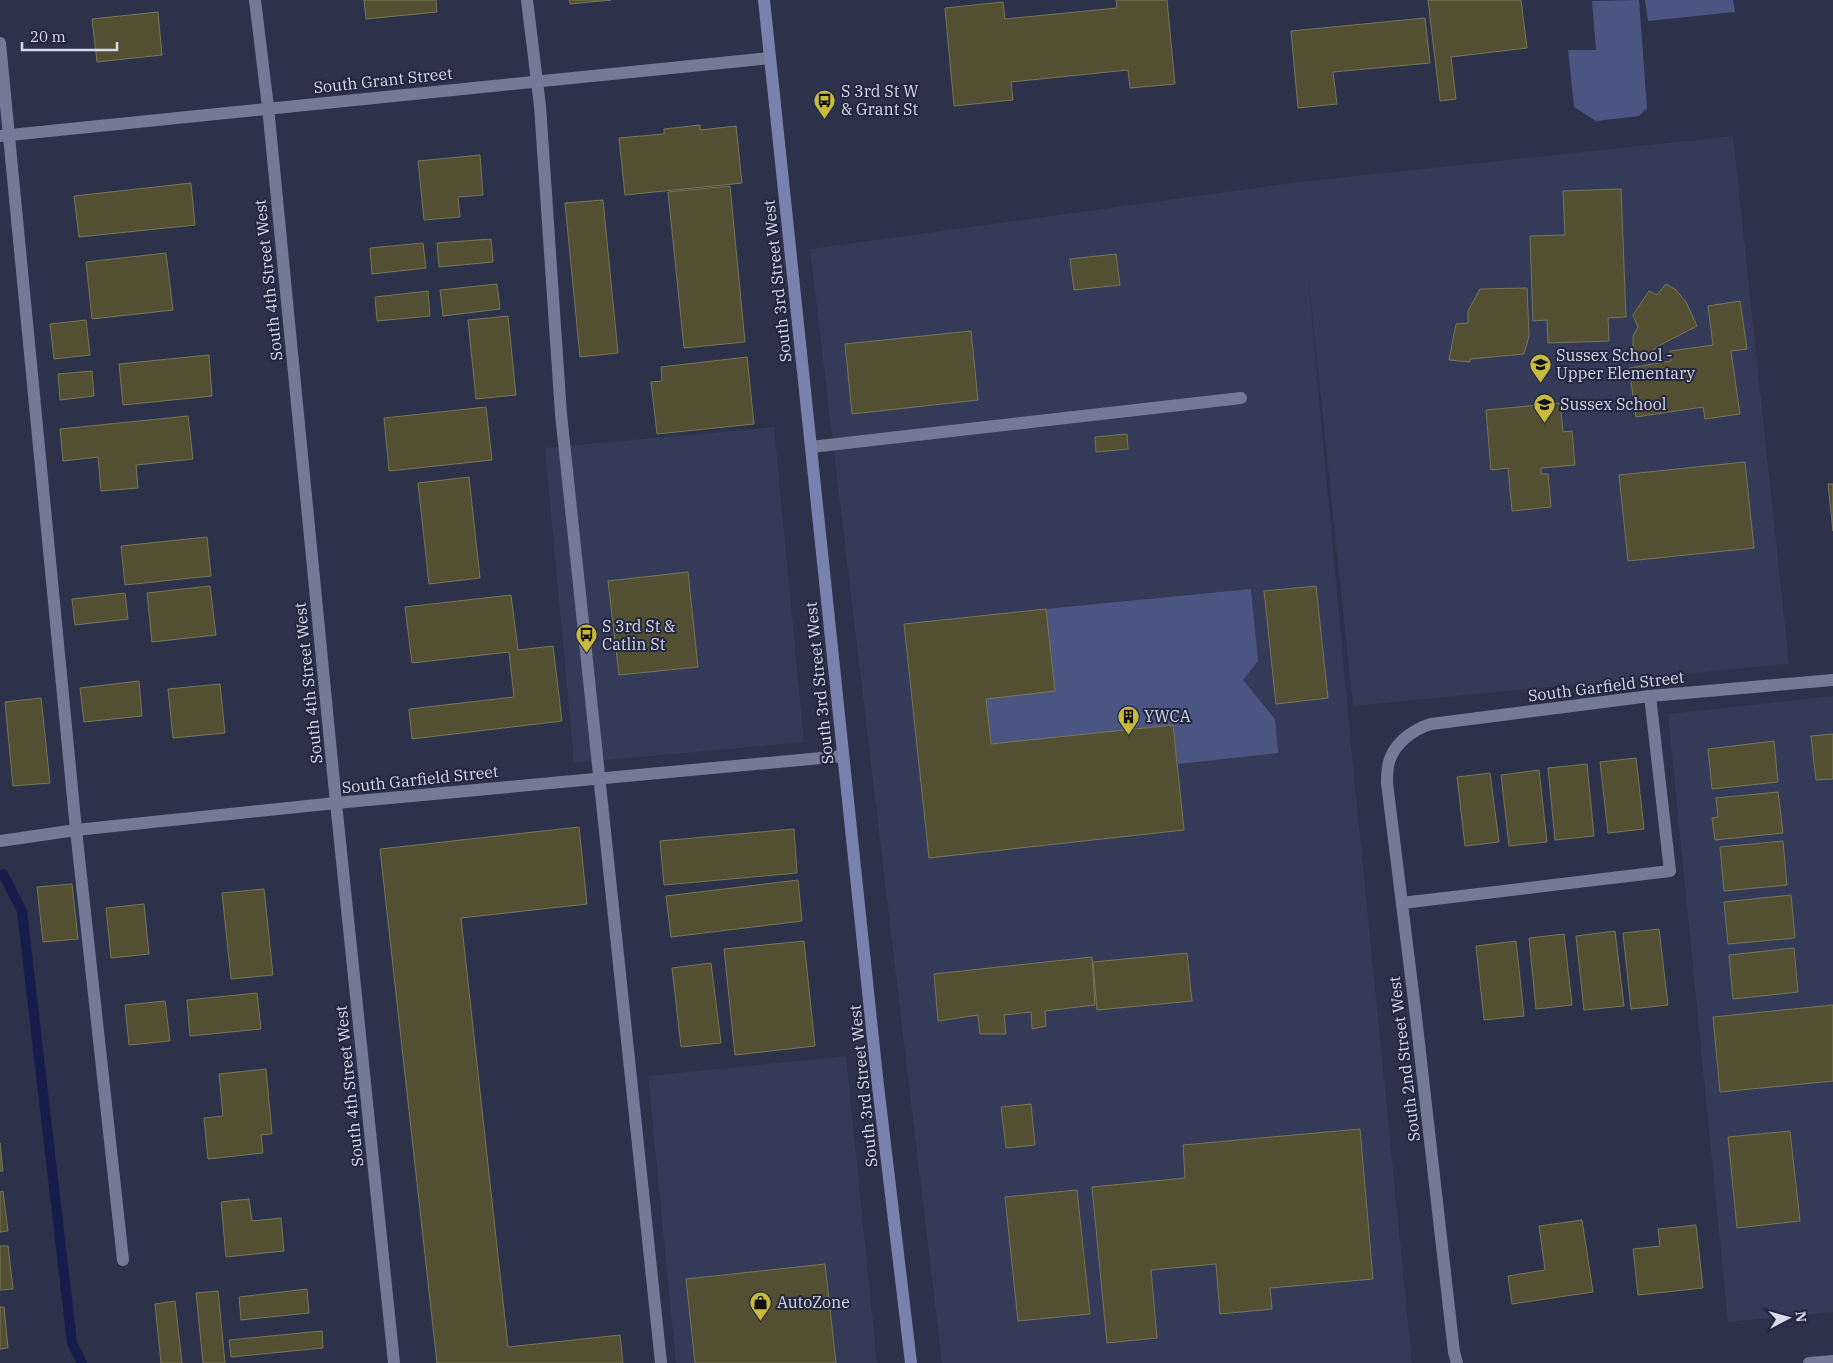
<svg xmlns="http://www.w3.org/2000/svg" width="1833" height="1363" font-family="'IBM Plex Serif',serif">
<rect width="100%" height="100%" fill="#2c324a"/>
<g fill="#333b59">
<polygon points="1733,136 1789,664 1353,706 1306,256 1351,745 1412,1363 942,1363 810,249 1299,182"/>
<polygon points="774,427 804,742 574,763 545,448"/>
<polygon points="1833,696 1833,1312 1728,1322 1668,714"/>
<polygon points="846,1056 877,1363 676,1363 648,1076"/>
</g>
<g fill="#4b5582">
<polygon points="1639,0 1647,108 1639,116 1596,121 1574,107 1568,50 1596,50 1592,1"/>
<polygon points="1645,0 1733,0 1735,12 1648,21"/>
<polygon points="1251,589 1258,661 1243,680 1275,719 1278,753 1177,764 1173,725 991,744 986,699 1046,609"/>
</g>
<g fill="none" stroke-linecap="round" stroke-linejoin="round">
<polyline stroke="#171d4b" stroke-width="10" points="3,874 22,911 72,1343 82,1363"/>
</g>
<g fill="#524f32" stroke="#797658">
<polygon points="364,0 436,0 437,12 366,19"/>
<polygon points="569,0 611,0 570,4"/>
<polygon points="1116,0 1167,0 1175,84 1130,88 1128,70 1011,82 1013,100 954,106 945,8 1003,2 1005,19 1117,8"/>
<polygon points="1428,0 1521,0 1527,48 1451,57 1456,99 1440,101"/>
<polygon points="158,12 162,55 97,62 92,19"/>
<polygon points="1425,18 1430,63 1333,72 1337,104 1298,108 1291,31"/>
<polygon points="700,125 700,130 736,126 742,183 625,195 619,138 664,134 664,129"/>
<polygon points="480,155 483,195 458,197 460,217 424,220 418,161"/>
<polygon points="191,183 195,225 79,237 74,196"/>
<polygon points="730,186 745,342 684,348 668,192"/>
<polygon points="1621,189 1626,317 1608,318 1609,341 1548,343 1547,320 1533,321 1530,236 1565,235 1563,191"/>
<polygon points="603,200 618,353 580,357 565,203"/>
<polygon points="491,239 493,262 439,267 437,243"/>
<polygon points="423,243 426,268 372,274 370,248"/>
<polygon points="166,253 173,310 92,319 86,262"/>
<polygon points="1116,254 1120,285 1074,290 1070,259"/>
<polygon points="497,284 500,309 443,316 440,290"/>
<polygon points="1666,284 1676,290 1686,302 1697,326 1662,344 1640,359 1633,345 1633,336 1638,327 1633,315 1649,291 1657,295"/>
<polygon points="1527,288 1529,336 1524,354 1470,359 1470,362 1449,360 1456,324 1468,323 1468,311 1480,289"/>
<polygon points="428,291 430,316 377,321 375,297"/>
<polygon points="1740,301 1747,349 1731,351 1740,414 1705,419 1703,407 1636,417 1629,368 1671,361 1670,351 1713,345 1708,306"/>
<polygon points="508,316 516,395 476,399 468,320"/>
<polygon points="86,320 90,355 54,359 50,324"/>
<polygon points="971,331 978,400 852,414 845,344"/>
<polygon points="209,355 212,396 123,405 119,364"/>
<polygon points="747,357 754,424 657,434 651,382 662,381 661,367"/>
<polygon points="92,371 94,396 60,400 58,374"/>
<polygon points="1560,403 1563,432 1572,431 1575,465 1541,468 1541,474 1548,474 1551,507 1512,511 1508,468 1491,470 1486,410"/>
<polygon points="486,407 492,460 389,471 384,418"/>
<polygon points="188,416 193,459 136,465 138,488 101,491 98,457 63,461 60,429"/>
<polygon points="1127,434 1128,449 1096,452 1095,437"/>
<polygon points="1745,462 1754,548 1628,561 1619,475"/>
<polygon points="469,477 480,578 429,584 418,483"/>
<polygon points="1828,484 1833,484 1833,531"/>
<polygon points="207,537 211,576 125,585 121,546"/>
<polygon points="688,572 698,667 619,675 608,581"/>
<polygon points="210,586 216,635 152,642 147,593"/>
<polygon points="1316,586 1328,698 1276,704 1264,591"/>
<polygon points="125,593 128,619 75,625 72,599"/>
<polygon points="511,595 518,650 553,646 562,721 412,739 409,709 514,697 509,652 412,663 405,607"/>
<polygon points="1046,609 1055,691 986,699 991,744 1173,725 1184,830 929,858 904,624"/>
<polygon points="139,681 142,716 84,722 80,688"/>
<polygon points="220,684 225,733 173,738 168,689"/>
<polygon points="41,698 50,783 13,786 5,702"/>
<polygon points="1833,734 1833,779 1816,780 1811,736"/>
<polygon points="1774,741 1778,782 1712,789 1708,749"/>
<polygon points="1636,758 1644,829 1608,833 1600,762"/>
<polygon points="1587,764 1594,836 1555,840 1548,768"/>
<polygon points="1539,770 1547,842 1509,846 1501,775"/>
<polygon points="1490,773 1499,842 1465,846 1457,777"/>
<polygon points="1778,792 1783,833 1715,840 1712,818 1718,817 1716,798"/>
<polygon points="579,827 587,904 461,918 508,1347 620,1335 623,1363 437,1363 380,849"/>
<polygon points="794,829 797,873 664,885 660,841"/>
<polygon points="1783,841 1787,885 1724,891 1720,847"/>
<polygon points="798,880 802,921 671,937 666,896"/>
<polygon points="72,884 78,939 43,942 37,887"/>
<polygon points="264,889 273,975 231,979 222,893"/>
<polygon points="1791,895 1795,938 1728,944 1724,902"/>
<polygon points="144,904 149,954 111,958 106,908"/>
<polygon points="1659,929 1668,1005 1631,1009 1623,933"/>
<polygon points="1615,931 1624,1006 1584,1010 1576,936"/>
<polygon points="1564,934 1572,1005 1536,1009 1529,938"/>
<polygon points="804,941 815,1046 735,1055 724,949"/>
<polygon points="1516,941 1524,1016 1484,1020 1476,946"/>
<polygon points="1794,948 1798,992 1733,999 1729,955"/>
<polygon points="1187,953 1192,1001 1097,1010 1093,962"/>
<polygon points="1092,957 1095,1005 1045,1011 1046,1026 1032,1029 1031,1012 1004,1015 1006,1034 980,1034 978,1015 938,1021 934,974"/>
<polygon points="711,963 721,1043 681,1047 672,968"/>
<polygon points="257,993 261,1029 190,1036 187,1000"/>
<polygon points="165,1001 170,1041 129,1045 125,1005"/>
<polygon points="1833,1005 1833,1081 1720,1092 1713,1017"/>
<polygon points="266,1069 272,1134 261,1135 263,1153 208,1159 204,1118 223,1116 219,1074"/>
<polygon points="1031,1104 1035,1145 1006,1148 1001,1107"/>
<polygon points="1360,1129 1373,1279 1270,1288 1272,1309 1220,1314 1216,1264 1151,1270 1157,1338 1107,1343 1092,1187 1185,1178 1183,1145"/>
<polygon points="1790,1131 1800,1221 1737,1228 1728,1137"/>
<polygon points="0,1143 3,1171 0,1171"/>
<polygon points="1077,1190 1090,1314 1018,1321 1005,1197"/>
<polygon points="3,1191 8,1231 0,1232 0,1192"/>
<polygon points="249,1199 252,1221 281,1218 284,1251 226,1257 221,1202"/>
<polygon points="1582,1220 1593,1292 1512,1304 1508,1276 1545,1270 1539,1226"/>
<polygon points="1696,1225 1703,1288 1638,1295 1633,1249 1660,1246 1658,1229"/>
<polygon points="0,1246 8,1246 13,1289 0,1290"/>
<polygon points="825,1264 836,1363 695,1363 686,1279"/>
<polygon points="307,1289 309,1313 241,1320 239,1297"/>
<polygon points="218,1291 225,1363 203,1363 196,1293"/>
<polygon points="175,1301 182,1363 161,1363 155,1304"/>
<polygon points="0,1307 4,1307 8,1348 0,1349"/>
<polygon points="322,1331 323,1348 231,1357 229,1340"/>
</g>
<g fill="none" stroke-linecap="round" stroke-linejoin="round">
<g stroke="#737a96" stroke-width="12">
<polyline points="527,0 540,106 561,414 661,1363"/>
<polyline points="0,43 76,830 123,1260"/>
<polyline points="811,447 1241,398"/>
<polyline points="1402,903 1670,871 1650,696"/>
</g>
<g stroke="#737a96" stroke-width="12">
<polyline points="255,0 268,107 336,803 394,1363"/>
<polyline points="0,136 770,58"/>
<polyline points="0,841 76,830 336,803 843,756"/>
<path d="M1457,1363L1454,1352L1416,1017L1387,783C1387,775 1387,766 1390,759C1396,742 1414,729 1431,724L1650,696L1833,680"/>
<polyline points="1809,1363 1833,1361"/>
</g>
<polyline stroke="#7882ae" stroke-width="12" points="764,0 877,1077 911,1363"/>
</g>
<defs>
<symbol id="bus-pin" viewBox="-11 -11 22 30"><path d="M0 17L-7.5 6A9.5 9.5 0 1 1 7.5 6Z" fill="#c8bb3b" stroke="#22273f"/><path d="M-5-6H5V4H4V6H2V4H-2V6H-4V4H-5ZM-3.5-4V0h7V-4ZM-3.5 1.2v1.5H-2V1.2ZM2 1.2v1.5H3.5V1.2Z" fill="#111"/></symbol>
<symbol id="school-pin" viewBox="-11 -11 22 30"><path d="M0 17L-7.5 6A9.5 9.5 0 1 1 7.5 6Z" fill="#c8bb3b" stroke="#22273f"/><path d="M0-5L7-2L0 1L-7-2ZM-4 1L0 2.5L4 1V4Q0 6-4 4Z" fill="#111"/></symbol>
<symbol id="building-pin" viewBox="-11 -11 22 30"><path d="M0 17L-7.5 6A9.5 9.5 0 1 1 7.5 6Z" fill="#c8bb3b" stroke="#22273f"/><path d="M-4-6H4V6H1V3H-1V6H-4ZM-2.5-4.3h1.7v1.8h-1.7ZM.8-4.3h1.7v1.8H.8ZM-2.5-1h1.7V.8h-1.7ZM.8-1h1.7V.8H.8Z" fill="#111"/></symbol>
<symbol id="shop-pin" viewBox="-11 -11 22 30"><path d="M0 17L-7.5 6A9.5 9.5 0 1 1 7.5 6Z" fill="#c8bb3b" stroke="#22273f"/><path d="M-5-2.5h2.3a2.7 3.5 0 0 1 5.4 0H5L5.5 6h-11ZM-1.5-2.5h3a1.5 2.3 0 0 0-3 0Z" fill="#111"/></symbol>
</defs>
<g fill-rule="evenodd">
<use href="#bus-pin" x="812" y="88" width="25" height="34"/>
<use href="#school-pin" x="1528" y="352" width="25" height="34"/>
<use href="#school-pin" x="1532" y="392" width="25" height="34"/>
<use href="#bus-pin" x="574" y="622" width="25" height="34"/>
<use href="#building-pin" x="1116" y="704" width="25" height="34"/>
<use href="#shop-pin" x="748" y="1290" width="25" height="34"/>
</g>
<g text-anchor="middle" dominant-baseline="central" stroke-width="4" stroke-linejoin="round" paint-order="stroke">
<g font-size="16" fill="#d7dbeb" stroke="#22273f">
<text transform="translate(383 80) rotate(-6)">South Grant Street</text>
<text transform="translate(268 280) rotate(-96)">South 4th Street West</text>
<text transform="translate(777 281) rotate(-96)">South 3rd Street West</text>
<text transform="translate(308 683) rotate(-96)">South 4th Street West</text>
<text transform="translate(819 683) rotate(-96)">South 3rd Street West</text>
<text transform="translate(1606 686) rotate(-7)">South Garfield Street</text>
<text transform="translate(420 779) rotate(-6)">South Garfield Street</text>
<text transform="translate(1404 1059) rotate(-97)">South 2nd Street West</text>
<text transform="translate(349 1086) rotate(-96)">South 4th Street West</text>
<text transform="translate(863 1086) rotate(-96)">South 3rd Street West</text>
</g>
<g font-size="16" fill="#d7dbeb" stroke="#22273f" text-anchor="start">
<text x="841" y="91">S 3rd St W<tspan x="841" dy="18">&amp; Grant St</tspan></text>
<text x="1556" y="355">Sussex School -<tspan x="1556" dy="18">Upper Elementary</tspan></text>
<text x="1560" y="404">Sussex School</text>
<text x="602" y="626">S 3rd St &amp;<tspan x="602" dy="18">Catlin St</tspan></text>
<text x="1144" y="716">YWCA</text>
<text x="777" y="1302">AutoZone</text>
</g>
</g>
<g transform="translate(1788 1318) rotate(84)" stroke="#22273f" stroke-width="4" paint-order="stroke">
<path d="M0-4L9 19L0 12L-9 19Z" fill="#d7dbeb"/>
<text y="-8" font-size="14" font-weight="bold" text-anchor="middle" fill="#d7dbeb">N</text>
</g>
<path d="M22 42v8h95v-8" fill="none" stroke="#d7dbeb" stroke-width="2.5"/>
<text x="30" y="42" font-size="15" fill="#d7dbeb" stroke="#22273f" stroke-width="4" paint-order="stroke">20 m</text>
</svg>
